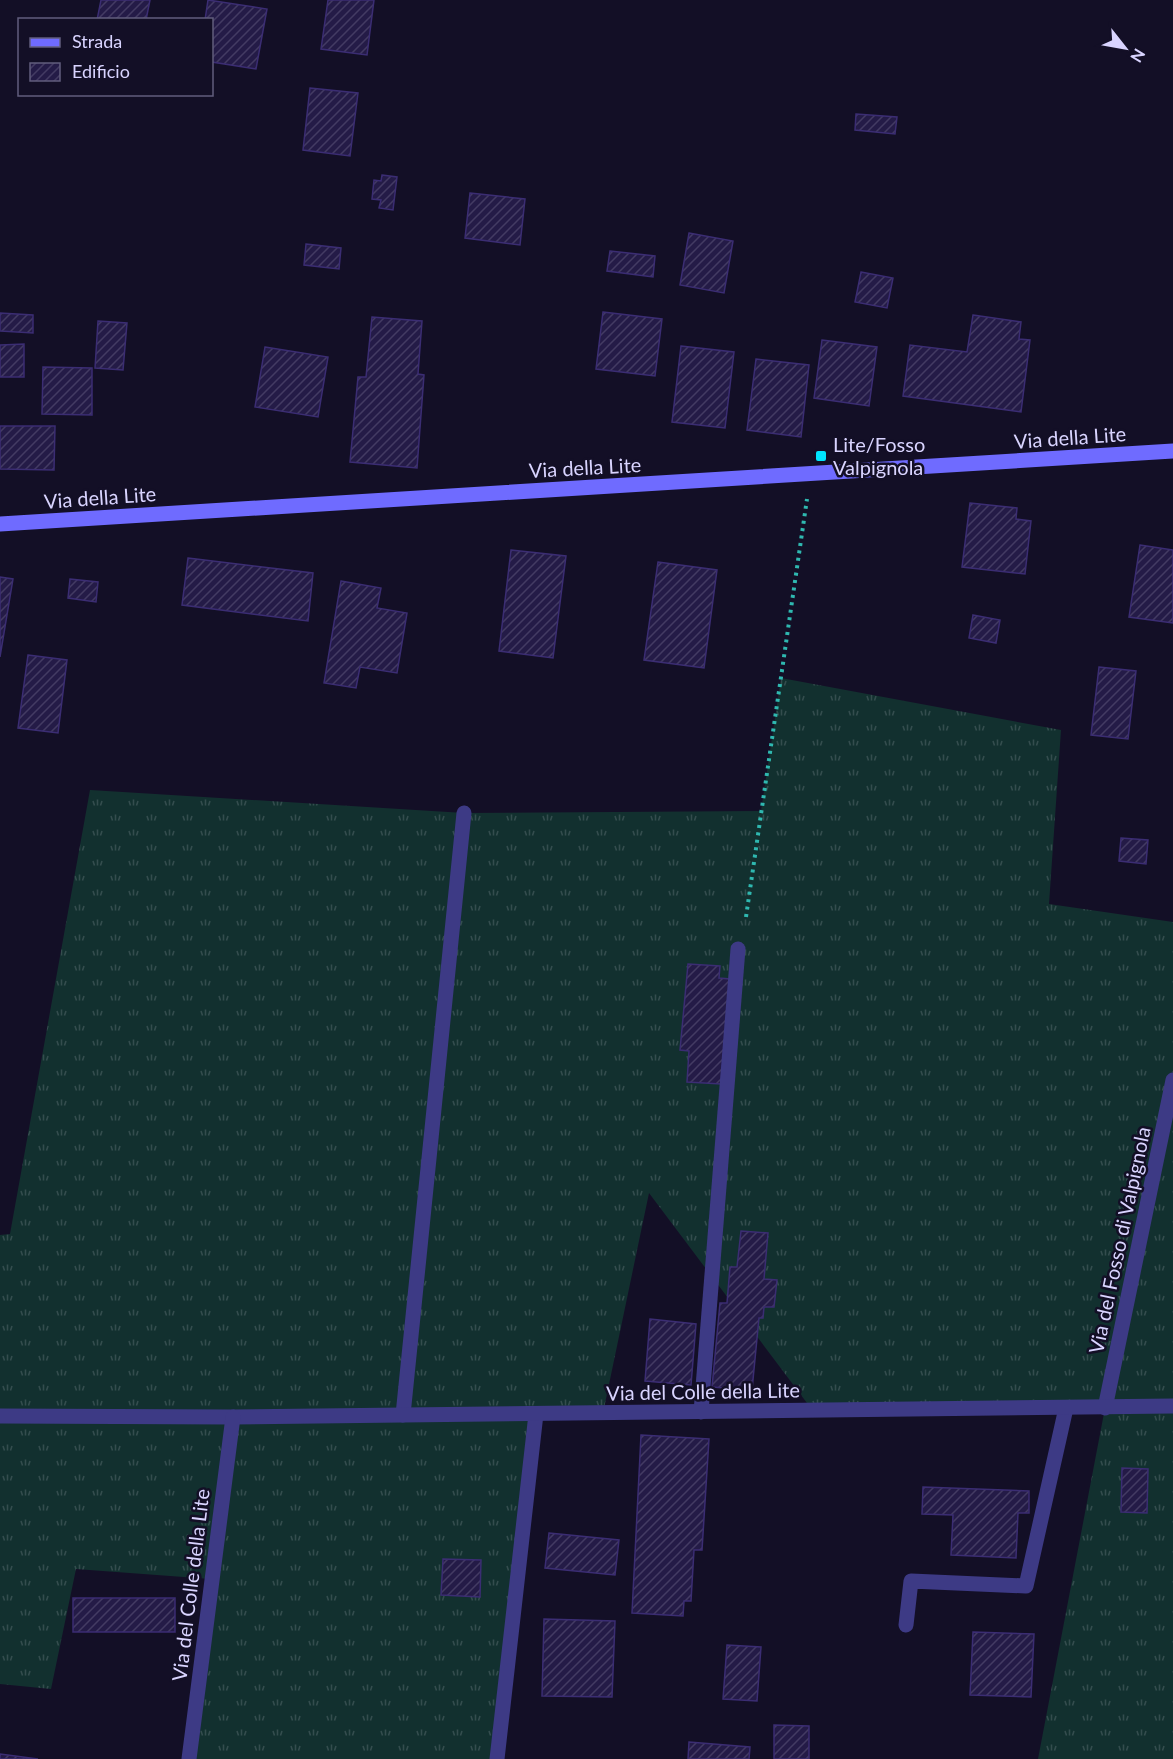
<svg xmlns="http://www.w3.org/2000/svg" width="1173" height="1759" font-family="Lato,sans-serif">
<defs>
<pattern id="grass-tufts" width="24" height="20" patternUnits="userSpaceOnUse" patternTransform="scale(1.5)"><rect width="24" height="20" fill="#12302f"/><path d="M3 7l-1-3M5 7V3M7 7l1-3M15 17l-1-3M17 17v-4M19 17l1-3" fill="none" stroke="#344d4e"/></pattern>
<pattern id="building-hatch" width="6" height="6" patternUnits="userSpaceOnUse" patternTransform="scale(1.5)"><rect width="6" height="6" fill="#241b47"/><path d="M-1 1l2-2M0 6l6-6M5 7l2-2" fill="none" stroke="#433b63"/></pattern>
</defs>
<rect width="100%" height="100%" fill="#130f26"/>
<polygon fill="url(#grass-tufts)" points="781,678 1061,730 1049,904 1173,922 1173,1759 1038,1759 1105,1408 813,1411 649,1193 603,1413 536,1414 497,1759 189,1759 211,1579 76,1569 51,1689 0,1684 0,1235 10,1234 90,790 464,813 761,811"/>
<g fill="url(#building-hatch)" stroke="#3b2d73" stroke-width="1.5">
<polygon points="101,0 150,0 146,20 97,20"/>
<polygon points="208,0 267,9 256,69 212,62 212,20 205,20"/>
<polygon points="328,0 374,0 367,55 321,49"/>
<polygon points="310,88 358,93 350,156 303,150"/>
<polygon points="856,114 897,117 895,134 855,130"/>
<polygon points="382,175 397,177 393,210 379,208 381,200 372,199 374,180 381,181"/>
<polygon points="470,193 525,199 520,245 465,238"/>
<polygon points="689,233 733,241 724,293 680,285"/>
<polygon points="306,244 341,248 339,269 304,265"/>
<polygon points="610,251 655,256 653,277 607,271"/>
<polygon points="861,272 893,278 887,308 855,302"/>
<polygon points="603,312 662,319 655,376 596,369"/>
<polygon points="0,313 33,315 33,333 0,331"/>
<polygon points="973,315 1021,322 1019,339 1030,340 1021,412 903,396 910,345 967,352"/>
<polygon points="372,317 422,321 418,374 424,375 417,468 350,462 358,377 366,377"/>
<polygon points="98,321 127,323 123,370 95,368"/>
<polygon points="822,340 877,347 869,406 814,398"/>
<polygon points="24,344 24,377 0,377 0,345"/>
<polygon points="681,346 734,352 725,428 672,422"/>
<polygon points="265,347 328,357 318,417 255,407"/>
<polygon points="756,359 809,365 801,437 747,430"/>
<polygon points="43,367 92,368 92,415 42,414"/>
<polygon points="0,426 55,426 54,470 0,469"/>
<polygon points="970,503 1017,508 1016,519 1031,521 1025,574 962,567"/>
<polygon points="1140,545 1173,550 1173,623 1129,617"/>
<polygon points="511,550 566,556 553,658 499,651"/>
<polygon points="188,558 313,573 308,621 182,605"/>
<polygon points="658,562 717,570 704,668 644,660"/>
<polygon points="0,577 13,579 0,657"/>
<polygon points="70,579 98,582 96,602 68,598"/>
<polygon points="341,581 381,588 377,608 407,613 397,673 360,667 356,688 324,683"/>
<polygon points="973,615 1000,620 996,643 969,638"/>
<polygon points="28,655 67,660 58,733 18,728"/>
<polygon points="1099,667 1136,671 1128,739 1091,735"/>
<polygon points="1121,838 1148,840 1146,864 1119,861"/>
<polygon points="688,964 720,966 719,978 730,979 721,1084 687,1082 689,1051 680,1050"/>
<polygon points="741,1231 768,1233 764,1279 777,1280 774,1307 764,1307 763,1318 759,1318 752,1390 712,1387 720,1303 727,1303 730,1267 737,1267"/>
<polygon points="650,1319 696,1324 691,1385 645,1381"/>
<polygon points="641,1435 709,1439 702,1550 694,1550 691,1601 684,1601 683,1616 632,1613"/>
<polygon points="1122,1468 1148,1469 1147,1513 1121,1512"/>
<polygon points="923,1487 1029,1491 1029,1513 1018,1513 1016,1558 951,1555 953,1515 922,1514"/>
<polygon points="549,1533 619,1540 615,1575 545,1568"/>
<polygon points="443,1559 481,1560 480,1597 441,1595"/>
<rect x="73" y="1598" width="102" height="34"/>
<polygon points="544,1619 615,1621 612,1697 542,1696"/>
<polygon points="973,1632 1034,1634 1031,1697 970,1695"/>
<polygon points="727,1645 761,1647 757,1701 723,1699"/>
<polygon points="774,1725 809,1726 809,1759 774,1759"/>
<polygon points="689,1742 750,1747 749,1759 688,1759"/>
<polygon points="0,1754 38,1759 0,1759"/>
</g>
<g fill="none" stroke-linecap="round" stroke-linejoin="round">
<polyline stroke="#2fb8b0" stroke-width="4" stroke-dasharray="3 4.5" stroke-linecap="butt" points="746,917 807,499"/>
<g stroke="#3d3a85" stroke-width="15">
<polyline points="701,1412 738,949"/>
<polyline points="403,1415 464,813"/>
<polyline points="906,1625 911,1581 1026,1586 1066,1408"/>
<polyline points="497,1759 536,1414"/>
</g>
<g stroke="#3d3a85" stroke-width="15">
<polyline points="1105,1408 1173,1080"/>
<polyline points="0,1416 233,1417 1173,1406"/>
<polyline points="189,1759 233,1417"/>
</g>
<polyline stroke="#6f6bff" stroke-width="15" points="0,524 1173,451"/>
</g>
<rect fill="#00e5ff" stroke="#130f26" stroke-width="2" x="815" y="450" width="12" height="12" rx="3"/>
<g text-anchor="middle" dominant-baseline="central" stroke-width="5" stroke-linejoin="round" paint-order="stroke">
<g font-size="20" fill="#d9d4ff" stroke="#130f26">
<text transform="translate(1070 437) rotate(-4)">Via della Lite</text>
<text transform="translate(585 467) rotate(-3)">Via della Lite</text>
<text transform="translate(100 497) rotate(-4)">Via della Lite</text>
<text transform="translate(1119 1240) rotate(-78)">Via del Fosso di Valpignola</text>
<text transform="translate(703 1391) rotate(-1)">Via del Colle della Lite</text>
<text transform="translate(190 1585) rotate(-83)">Via del Colle della Lite</text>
</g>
<g font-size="20" fill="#d9d4ff" stroke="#130f26" text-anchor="start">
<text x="833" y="444">Lite/Fosso<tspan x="833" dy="23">Valpignola</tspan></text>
</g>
</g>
<rect x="18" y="18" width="195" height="78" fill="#130f26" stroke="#625e7d" stroke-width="1.5"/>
<rect x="30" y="38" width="30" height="9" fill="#6f6bff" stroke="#625e7d" stroke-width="1.5"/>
<text x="72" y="48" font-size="18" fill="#d9d4ff">Strada</text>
<rect x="30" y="63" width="30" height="18" fill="url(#building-hatch)" stroke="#625e7d" stroke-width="1.5"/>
<text x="72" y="78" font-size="18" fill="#d9d4ff">Edificio</text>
<g transform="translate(1125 48) rotate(121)" stroke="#130f26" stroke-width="4.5" paint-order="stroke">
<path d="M0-4.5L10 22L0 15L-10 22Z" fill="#d9d4ff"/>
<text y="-9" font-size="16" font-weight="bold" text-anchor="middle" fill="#d9d4ff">N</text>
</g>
</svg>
